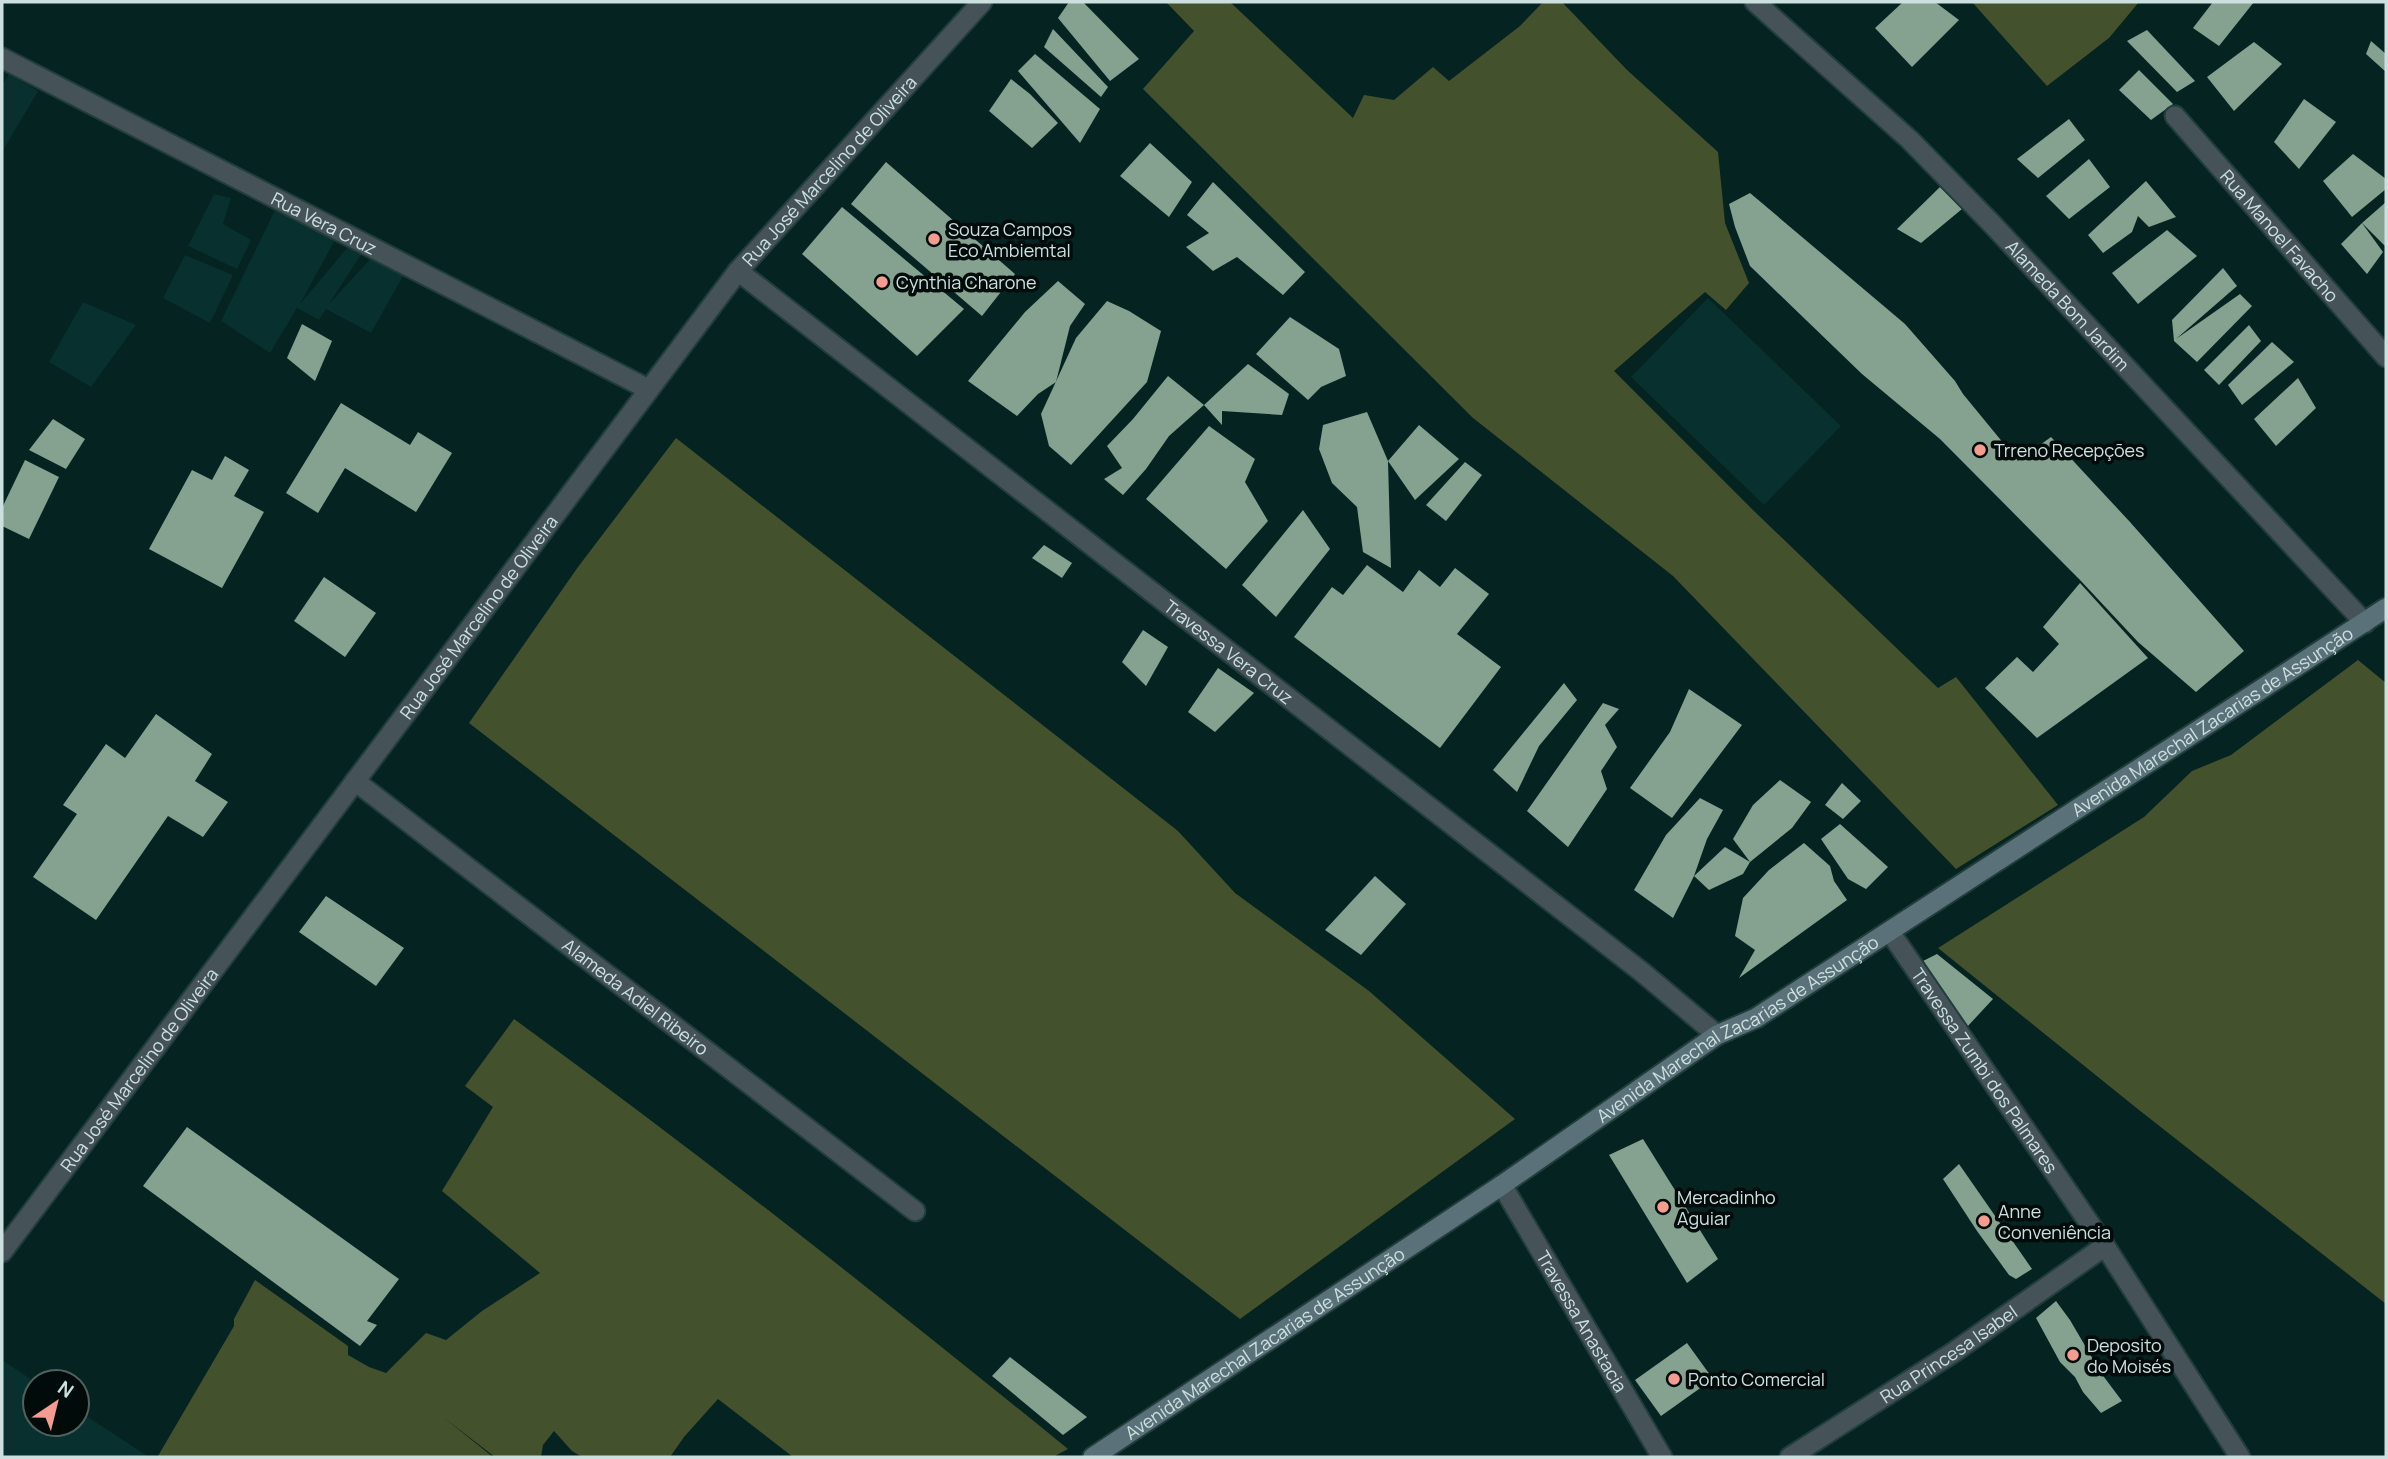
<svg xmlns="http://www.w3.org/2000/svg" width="2388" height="1459" font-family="Manrope,sans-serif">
<rect width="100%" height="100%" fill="#052321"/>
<g fill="#07302e">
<polygon points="9,74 38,91 2,152 2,86"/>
<polygon points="214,194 231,198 223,224 251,240 237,269 188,246"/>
<polygon points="277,206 281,211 335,240 300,304 353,241 364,250 329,304 371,258 403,276 371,333 326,309 319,320 297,308 270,353 221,321"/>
<polygon points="185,255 233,275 210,323 163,298"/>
<polygon points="1708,298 1841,426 1764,505 1631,377"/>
<polygon points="83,302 136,325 91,387 49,362"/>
<polygon points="2,1360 35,1382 35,1424 77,1424 77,1410 149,1457 2,1457"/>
</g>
<g fill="#44512d">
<polygon points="1166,2 1230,2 1353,118 1364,95 1394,100 1433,67 1449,81 1520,26 1543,2 1562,2 1627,70 1718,152 1725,223 1749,283 1726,310 1705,292 1614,371 1755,512 1938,688 1956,677 2058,805 1956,869 1673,576 1473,418 1143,89 1194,31"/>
<polygon points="1972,2 2139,2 2109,38 2047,86"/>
<polygon points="676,438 1178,831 1235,893 1369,991 1515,1119 1240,1319 469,723 578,567"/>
<polygon points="2358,660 2386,683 2386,1304 2139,1110 1938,948 2144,817 2192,771 2231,755"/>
<path d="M514,1019C703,1156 887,1302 1068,1449L1053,1457H793L718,1399L684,1437L670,1457H582L572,1451L554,1431L543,1445L541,1457H495L443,1417L493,1457H161L158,1456L234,1326V1319L255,1280L348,1346V1355L369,1367L386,1373L426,1333L446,1340L482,1311L540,1273L442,1191L493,1107L465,1086Z"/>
</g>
<g fill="#84a28f">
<polygon points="1069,2 1083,2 1139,59 1110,81 1058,18"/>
<polygon points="1903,2 1935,2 1959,20 1912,67 1875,28"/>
<polygon points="2213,2 2254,2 2219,46 2193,28"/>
<polygon points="1053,29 1108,87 1101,97 1044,47"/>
<polygon points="2147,30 2195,81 2177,92 2127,41"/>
<polygon points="2371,41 2386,54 2386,72 2366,54"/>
<polygon points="2254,42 2282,64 2234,111 2207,77"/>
<polygon points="1035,54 1100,109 1080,143 1018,71"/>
<polygon points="2139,70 2173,104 2151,120 2119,90"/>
<polygon points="1011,79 1030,94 1058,123 1032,148 989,111"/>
<polygon points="2304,99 2336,122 2299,169 2274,142"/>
<polygon points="2069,119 2085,140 2038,178 2017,159"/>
<polygon points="1150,143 1192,182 1169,217 1120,176"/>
<polygon points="2353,154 2386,179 2386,189 2352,217 2323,181"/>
<polygon points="2089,159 2110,187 2069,219 2046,196"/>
<polygon points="886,162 1015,274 982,316 851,204"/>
<polygon points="2146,181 2176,217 2149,227 2138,216 2132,232 2103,253 2088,235"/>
<polygon points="1213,182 1305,272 1283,295 1237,257 1213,271 1186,247 1209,233 1187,215"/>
<polygon points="1940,187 1962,209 1921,243 1897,229"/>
<polygon points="1750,193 1905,324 1955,381 1963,394 2018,461 2051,437 2130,522 2244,651 2196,692 2138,642 2081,581 1940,439 1862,374 1750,266 1735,227 1729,204"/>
<polygon points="2386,202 2386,247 2362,223"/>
<polygon points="842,207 964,309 917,356 802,254"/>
<polygon points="2362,223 2383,252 2367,274 2341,244"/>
<polygon points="2167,230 2197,256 2138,304 2112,273"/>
<polygon points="2223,268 2237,286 2176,339 2240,294 2252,306 2197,362 2174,341 2172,320"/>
<polygon points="1058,281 1085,304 1070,326 1056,382 1038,394 1017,416 968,381 1025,312"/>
<polygon points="1107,301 1129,311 1161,331 1147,382 1071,465 1049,446 1041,414 1076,338"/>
<polygon points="1290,317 1339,349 1346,376 1321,387 1308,400 1256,354"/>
<polygon points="302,324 332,341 315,381 287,358"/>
<polygon points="2249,325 2261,341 2219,385 2204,370"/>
<polygon points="2272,342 2294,362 2242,405 2228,385"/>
<polygon points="1248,364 1289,394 1282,415 1222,411 1222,425 1204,405"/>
<polygon points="1168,376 1204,405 1169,436 1146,469 1123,495 1104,479 1122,468 1107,446 1133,419"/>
<polygon points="2298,378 2316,408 2276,446 2254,419"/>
<polygon points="341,403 410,445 418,432 452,453 416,512 345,468 318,513 286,493"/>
<polygon points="1367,412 1388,461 1391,568 1363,552 1357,507 1332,483 1319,449 1323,425"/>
<polygon points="53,419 85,439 66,469 29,450"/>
<polygon points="1419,425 1459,459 1415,500 1388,461"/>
<polygon points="1209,426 1255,459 1245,482 1268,521 1226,569 1146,499"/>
<polygon points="225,456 249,470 234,496 264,512 222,588 149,549 192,470 212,480"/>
<polygon points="25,460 59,477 29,539 2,526 2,508"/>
<polygon points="1465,462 1482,475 1446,521 1426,505"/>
<polygon points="1303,510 1330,549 1276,617 1242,585"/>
<polygon points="1044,545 1072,563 1062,578 1032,558"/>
<polygon points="1367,565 1403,592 1419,570 1440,587 1455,568 1489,594 1457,634 1501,667 1440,748 1294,637 1332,587 1343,595"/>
<polygon points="324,577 376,613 345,657 294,621"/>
<polygon points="2080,583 2148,658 2037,738 1985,688 2017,657 2033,672 2059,644 2043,627"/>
<polygon points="1143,630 1168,647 1146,686 1122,662"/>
<polygon points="1218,668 1254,693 1215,732 1188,712"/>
<polygon points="1564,683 1577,700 1539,746 1517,792 1493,770"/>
<polygon points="1689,689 1742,725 1672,818 1630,788 1670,732"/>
<polygon points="1603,703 1619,709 1605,725 1617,747 1601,771 1607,789 1568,847 1527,811"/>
<polygon points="156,714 212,754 195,781 228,802 203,837 168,816 96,920 33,877 77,814 63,805 106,744 125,758"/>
<polygon points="1780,780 1811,802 1792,828 1750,862 1743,874 1709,890 1694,876 1725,847 1750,862 1733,839 1753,805"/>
<polygon points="1842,783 1861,801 1843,819 1825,805"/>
<polygon points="1700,798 1723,810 1707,839 1694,876 1673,918 1634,890 1666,835"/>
<polygon points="1840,824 1888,867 1866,889 1848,879 1821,839"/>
<polygon points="1804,843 1830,866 1834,881 1847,900 1739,978 1755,950 1735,936 1743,898 1769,870"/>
<polygon points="1375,876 1406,904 1361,955 1325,930"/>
<polygon points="326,896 404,948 376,986 299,932"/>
<polygon points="1937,954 1993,999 1967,1027 1923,961"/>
<polygon points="187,1127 399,1279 367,1321 377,1325 360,1346 143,1186"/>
<polygon points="1643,1139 1718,1259 1687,1283 1609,1155"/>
<polygon points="1959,1164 2032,1269 2016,1279 2009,1275 1977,1231 1943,1179"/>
<polygon points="2056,1301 2070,1320 2101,1373 2122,1401 2101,1413 2083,1392 2075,1377 2060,1362 2036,1318"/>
<polygon points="1687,1343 1713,1379 1661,1416 1635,1380"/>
<polygon points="1010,1357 1087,1417 1063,1435 992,1376"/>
</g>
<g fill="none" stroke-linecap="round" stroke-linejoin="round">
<defs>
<g id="minor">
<path id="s1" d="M1755,2L1910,140L1993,225L2365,623"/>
<path id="s2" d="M2,58L648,389"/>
<path id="s3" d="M2175,116L2386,357"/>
<path id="s4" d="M738,271L1642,972L1717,1035"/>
<path id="s5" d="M355,781L915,1211"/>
<path id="s6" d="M1890,932L2105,1246L2240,1457"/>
<path id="s7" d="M1502,1185L1662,1457"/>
<path id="s8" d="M1790,1457L1954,1352L2105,1246"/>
</g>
<g id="tertiary">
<path id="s9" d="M2,1252L738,271L982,2"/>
</g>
<g id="secondary">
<path id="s10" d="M1093,1457L1502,1185L1717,1035L1756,1018L2386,608"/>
</g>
</defs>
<use href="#minor" stroke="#213e3c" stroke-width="23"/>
<use href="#tertiary" stroke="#213e3c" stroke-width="23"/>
<use href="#secondary" stroke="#213e3c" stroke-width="23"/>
<use href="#minor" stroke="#455359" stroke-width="19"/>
<use href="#tertiary" stroke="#455359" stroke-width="19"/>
<use href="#secondary" stroke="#5a717a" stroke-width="19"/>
</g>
<g fill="#f59c91" stroke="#000b0a" stroke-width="2.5">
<circle cx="934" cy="239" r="7"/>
<circle cx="882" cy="282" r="7"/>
<circle cx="1980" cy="450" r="7"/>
<circle cx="1663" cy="1207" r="7"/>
<circle cx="1984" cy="1221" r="7"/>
<circle cx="2073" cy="1355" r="7"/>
<circle cx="1674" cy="1379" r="7"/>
</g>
<g text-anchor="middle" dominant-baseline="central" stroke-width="7" stroke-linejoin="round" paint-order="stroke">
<g font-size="18" fill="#cce1df" stroke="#000b0a">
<text stroke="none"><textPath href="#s9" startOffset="1362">Rua José Marcelino de Oliveira</textPath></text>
<text stroke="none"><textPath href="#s2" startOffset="362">Rua Vera Cruz</textPath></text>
<text stroke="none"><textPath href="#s3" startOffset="159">Rua Manoel Favacho</textPath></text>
<text stroke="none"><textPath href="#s1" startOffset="436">Alameda Bom Jardim</textPath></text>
<text stroke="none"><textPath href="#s9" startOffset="794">Rua José Marcelino de Oliveira</textPath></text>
<text stroke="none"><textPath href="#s4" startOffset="621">Travessa Vera Cruz</textPath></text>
<text stroke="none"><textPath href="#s10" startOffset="1340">Avenida Marechal Zacarias de Assunção</textPath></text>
<text stroke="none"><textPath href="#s5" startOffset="354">Alameda Adiel Ribeiro</textPath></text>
<text stroke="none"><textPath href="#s10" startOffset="774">Avenida Marechal Zacarias de Assunção</textPath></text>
<text stroke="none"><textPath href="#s9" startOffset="228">Rua José Marcelino de Oliveira</textPath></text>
<text stroke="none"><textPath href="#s6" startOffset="168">Travessa Zumbi dos Palmares</textPath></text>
<text stroke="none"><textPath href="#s7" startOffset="158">Travessa Anastacia</textPath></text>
<text stroke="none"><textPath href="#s10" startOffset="206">Avenida Marechal Zacarias de Assunção</textPath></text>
<text stroke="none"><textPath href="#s8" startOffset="189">Rua Princesa Isabel</textPath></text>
</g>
<g font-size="18" fill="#cce1df" stroke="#000b0a" text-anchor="start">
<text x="948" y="229">Souza Campos<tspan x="948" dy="21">Eco Ambiemtal</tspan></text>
<text x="896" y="282">Cynthia Charone</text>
<text x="1994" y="450">Trreno Recepções</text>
<text x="1677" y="1197">Mercadinho<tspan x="1677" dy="21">Aguiar</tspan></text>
<text x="1998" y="1211">Anne<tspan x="1998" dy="21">Conveniência</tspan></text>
<text x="2087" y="1345">Deposito<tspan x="2087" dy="21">do Moisés</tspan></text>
<text x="1688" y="1379">Ponto Comercial</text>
</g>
</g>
<rect width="2388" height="1459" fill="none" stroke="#cce1df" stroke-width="7"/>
<g transform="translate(56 1403) rotate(35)"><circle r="33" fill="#000b0a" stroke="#52615f" stroke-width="2"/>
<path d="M0-5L12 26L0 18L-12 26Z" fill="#f59c91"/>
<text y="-10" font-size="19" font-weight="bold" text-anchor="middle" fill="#cce1df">N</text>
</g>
</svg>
